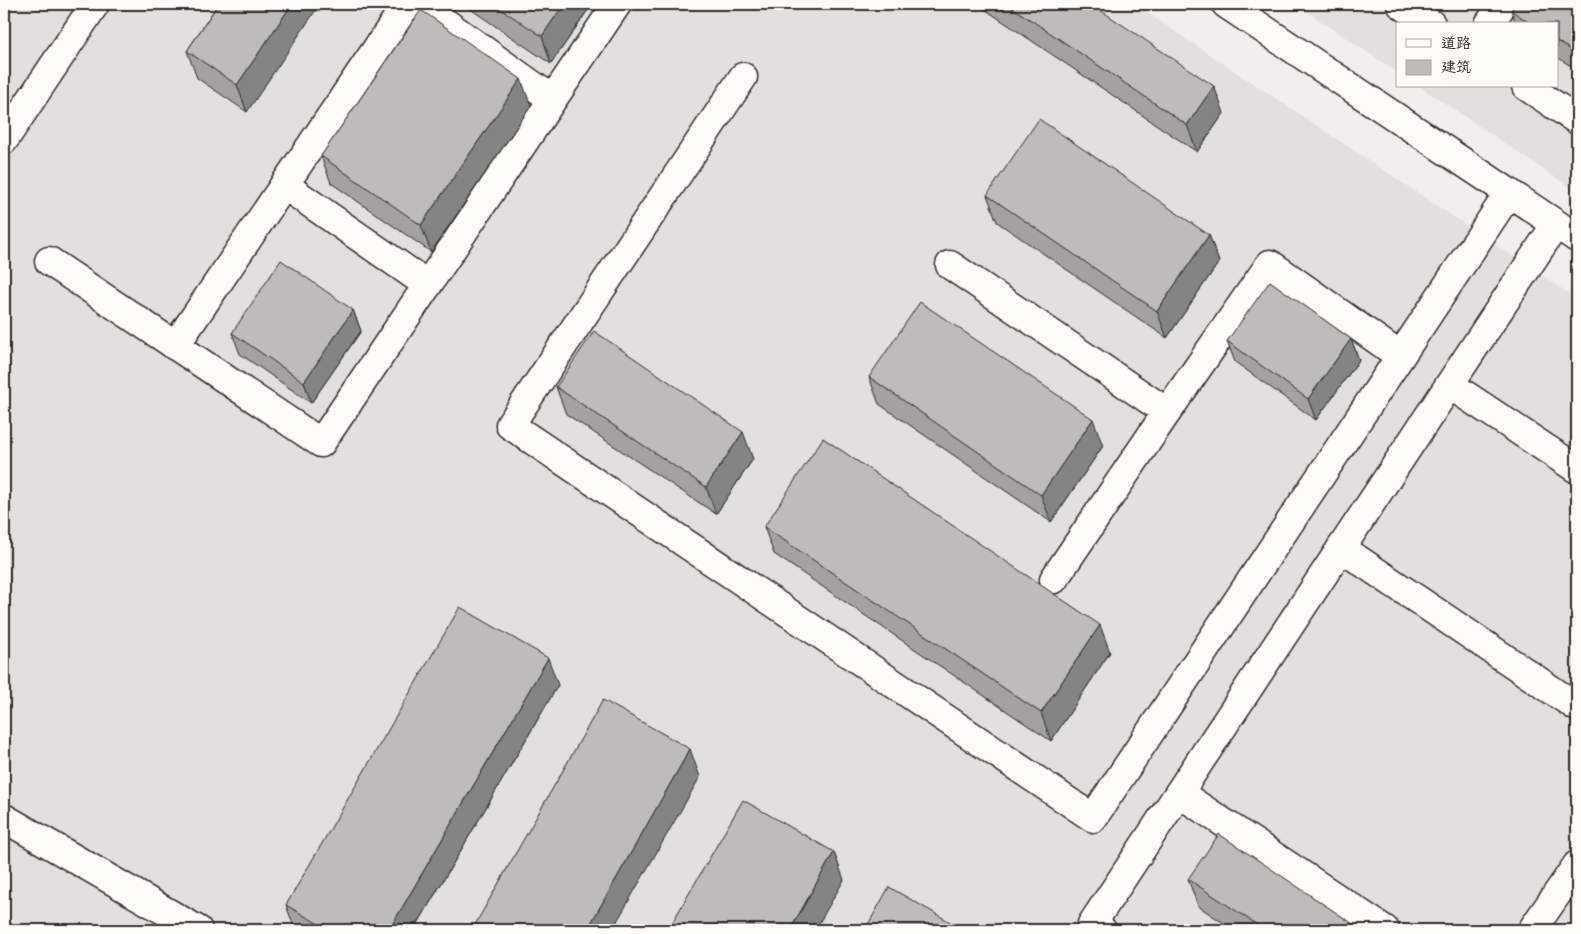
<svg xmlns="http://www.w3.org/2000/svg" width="1581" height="934" font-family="Dekko,'LXGW WenKai TC',sans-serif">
<rect width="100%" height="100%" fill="#f0efeb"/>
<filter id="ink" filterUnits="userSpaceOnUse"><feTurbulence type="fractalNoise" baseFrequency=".02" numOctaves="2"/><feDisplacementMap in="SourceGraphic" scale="10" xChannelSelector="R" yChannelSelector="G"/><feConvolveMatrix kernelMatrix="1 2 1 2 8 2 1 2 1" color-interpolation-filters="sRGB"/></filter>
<g filter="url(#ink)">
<g fill="#e1e0dc">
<polygon points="4,4 1134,4 1577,299 1577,930 4,930"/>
<polygon points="1295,4 1577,4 1577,192 1419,86 1557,86 1557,24 1397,24 1397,72"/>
</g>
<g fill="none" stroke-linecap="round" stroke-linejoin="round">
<defs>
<g id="minor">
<polyline points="419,4 552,99"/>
<polyline points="1226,4 1577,238"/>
<polyline points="1401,4 1431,24"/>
<polyline points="1489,24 1503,4"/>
<polyline points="743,77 510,425 1093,818 1509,193"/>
<polyline points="1526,86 1577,120"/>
<polyline points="4,140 95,4"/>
<polyline points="284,185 428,285"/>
<polyline points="49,261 321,443 617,4"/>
<polyline points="950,265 1167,412"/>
<polyline points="175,346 407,4"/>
<polyline points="1450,385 1577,469"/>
<polyline points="1341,548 1577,707"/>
<polyline points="1054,579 1167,412 1270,264 1400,356"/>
<polyline points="1179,793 1385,930"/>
<polyline points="4,818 198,930"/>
<polyline points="1102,930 1092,924 1556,224"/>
<polyline points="1532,930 1577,865"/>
</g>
</defs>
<use href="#minor" stroke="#2b2b2b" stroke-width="31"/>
<use href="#minor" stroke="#fdfcf7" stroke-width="28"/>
</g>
<g fill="#a3a29e" stroke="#2b2b2b">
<polygon points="218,4 247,112 197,78 187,51"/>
<polygon points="463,4 592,4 551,64"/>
<polygon points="977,4 1091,4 1224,113 1197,152"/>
<polygon points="1577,4 1577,70 1557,57 1557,24 1516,24 1511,10"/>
<polygon points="531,106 431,252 331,183 321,156"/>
<polygon points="987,195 1209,235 1219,262 1167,338 997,222"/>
<polygon points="353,310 361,331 311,403 240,354 232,333"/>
<polygon points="1351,339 1359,360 1316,420 1235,362 1227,341"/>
<polygon points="869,377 1103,446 1051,522 879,404"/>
<polygon points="556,387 753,459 716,514 566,414"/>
<polygon points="764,527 1110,652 1051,741 774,554"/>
<polygon points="558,685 414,930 295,930 286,905"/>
<polygon points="1188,879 1362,930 1234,930 1198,906"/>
</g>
<g fill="#848481" stroke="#2b2b2b">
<polygon points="292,4 320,4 247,112 237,85"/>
<polygon points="564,4 592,4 551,64 542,36"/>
<polygon points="521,79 531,106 431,252 421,225"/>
<polygon points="1214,86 1224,113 1197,152 1187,125"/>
<polygon points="1209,235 1219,262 1167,338 1157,311"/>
<polygon points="353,310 361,331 311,403 304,382"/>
<polygon points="1351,339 1359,360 1316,420 1308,399"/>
<polygon points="1093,419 1103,446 1051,522 1041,495"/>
<polygon points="743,432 753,459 716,514 706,487"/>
<polygon points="1100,625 1110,652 1051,741 1041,713"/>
<polygon points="548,658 558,685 414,930 389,930"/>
<polygon points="690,749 700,777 612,930 587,930"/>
<polygon points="834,852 844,880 815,930 790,930"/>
</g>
<g fill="#bdbcb8" stroke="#2b2b2b">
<polygon points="218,4 292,4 237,85 187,51"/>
<polygon points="493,4 564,4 542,36"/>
<polygon points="1007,4 1091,4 1214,86 1187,125"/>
<polygon points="1516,4 1577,4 1577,54 1557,41 1557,24 1531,24 1511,10"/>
<polygon points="421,10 521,79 421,225 321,156"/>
<polygon points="1039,119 1209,235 1157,311 987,195"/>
<polygon points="281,260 353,310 304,382 232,333"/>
<polygon points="1270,281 1351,339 1308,399 1227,341"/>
<polygon points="920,302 1093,419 1041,495 869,377"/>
<polygon points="594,331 743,432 706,487 556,387"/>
<polygon points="823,438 1100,625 1041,713 764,527"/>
<polygon points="460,607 548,658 389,930 329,930 286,905"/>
<polygon points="603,700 690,749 587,930 472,930"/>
<polygon points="743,800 834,852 790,930 668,930"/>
<polygon points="1219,834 1362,930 1265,930 1188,879"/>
<polygon points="889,887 964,930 865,930"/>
</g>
</g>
<rect width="1581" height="934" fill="none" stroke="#fdfcf7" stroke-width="20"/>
<rect x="10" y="10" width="1561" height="914" fill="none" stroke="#2b2b2b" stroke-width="2" filter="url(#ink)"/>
<rect x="1396" y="22" width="162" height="65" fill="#fdfcf7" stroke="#a9a8a5"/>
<rect x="1406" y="39" width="25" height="8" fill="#fdfcf7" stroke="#a9a8a5"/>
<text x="1441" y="48" font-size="15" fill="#2b2b2b">道路</text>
<rect x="1406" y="60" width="25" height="15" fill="#bdbcb8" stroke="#a9a8a5"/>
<text x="1441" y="72" font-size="15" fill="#2b2b2b">建筑</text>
</svg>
